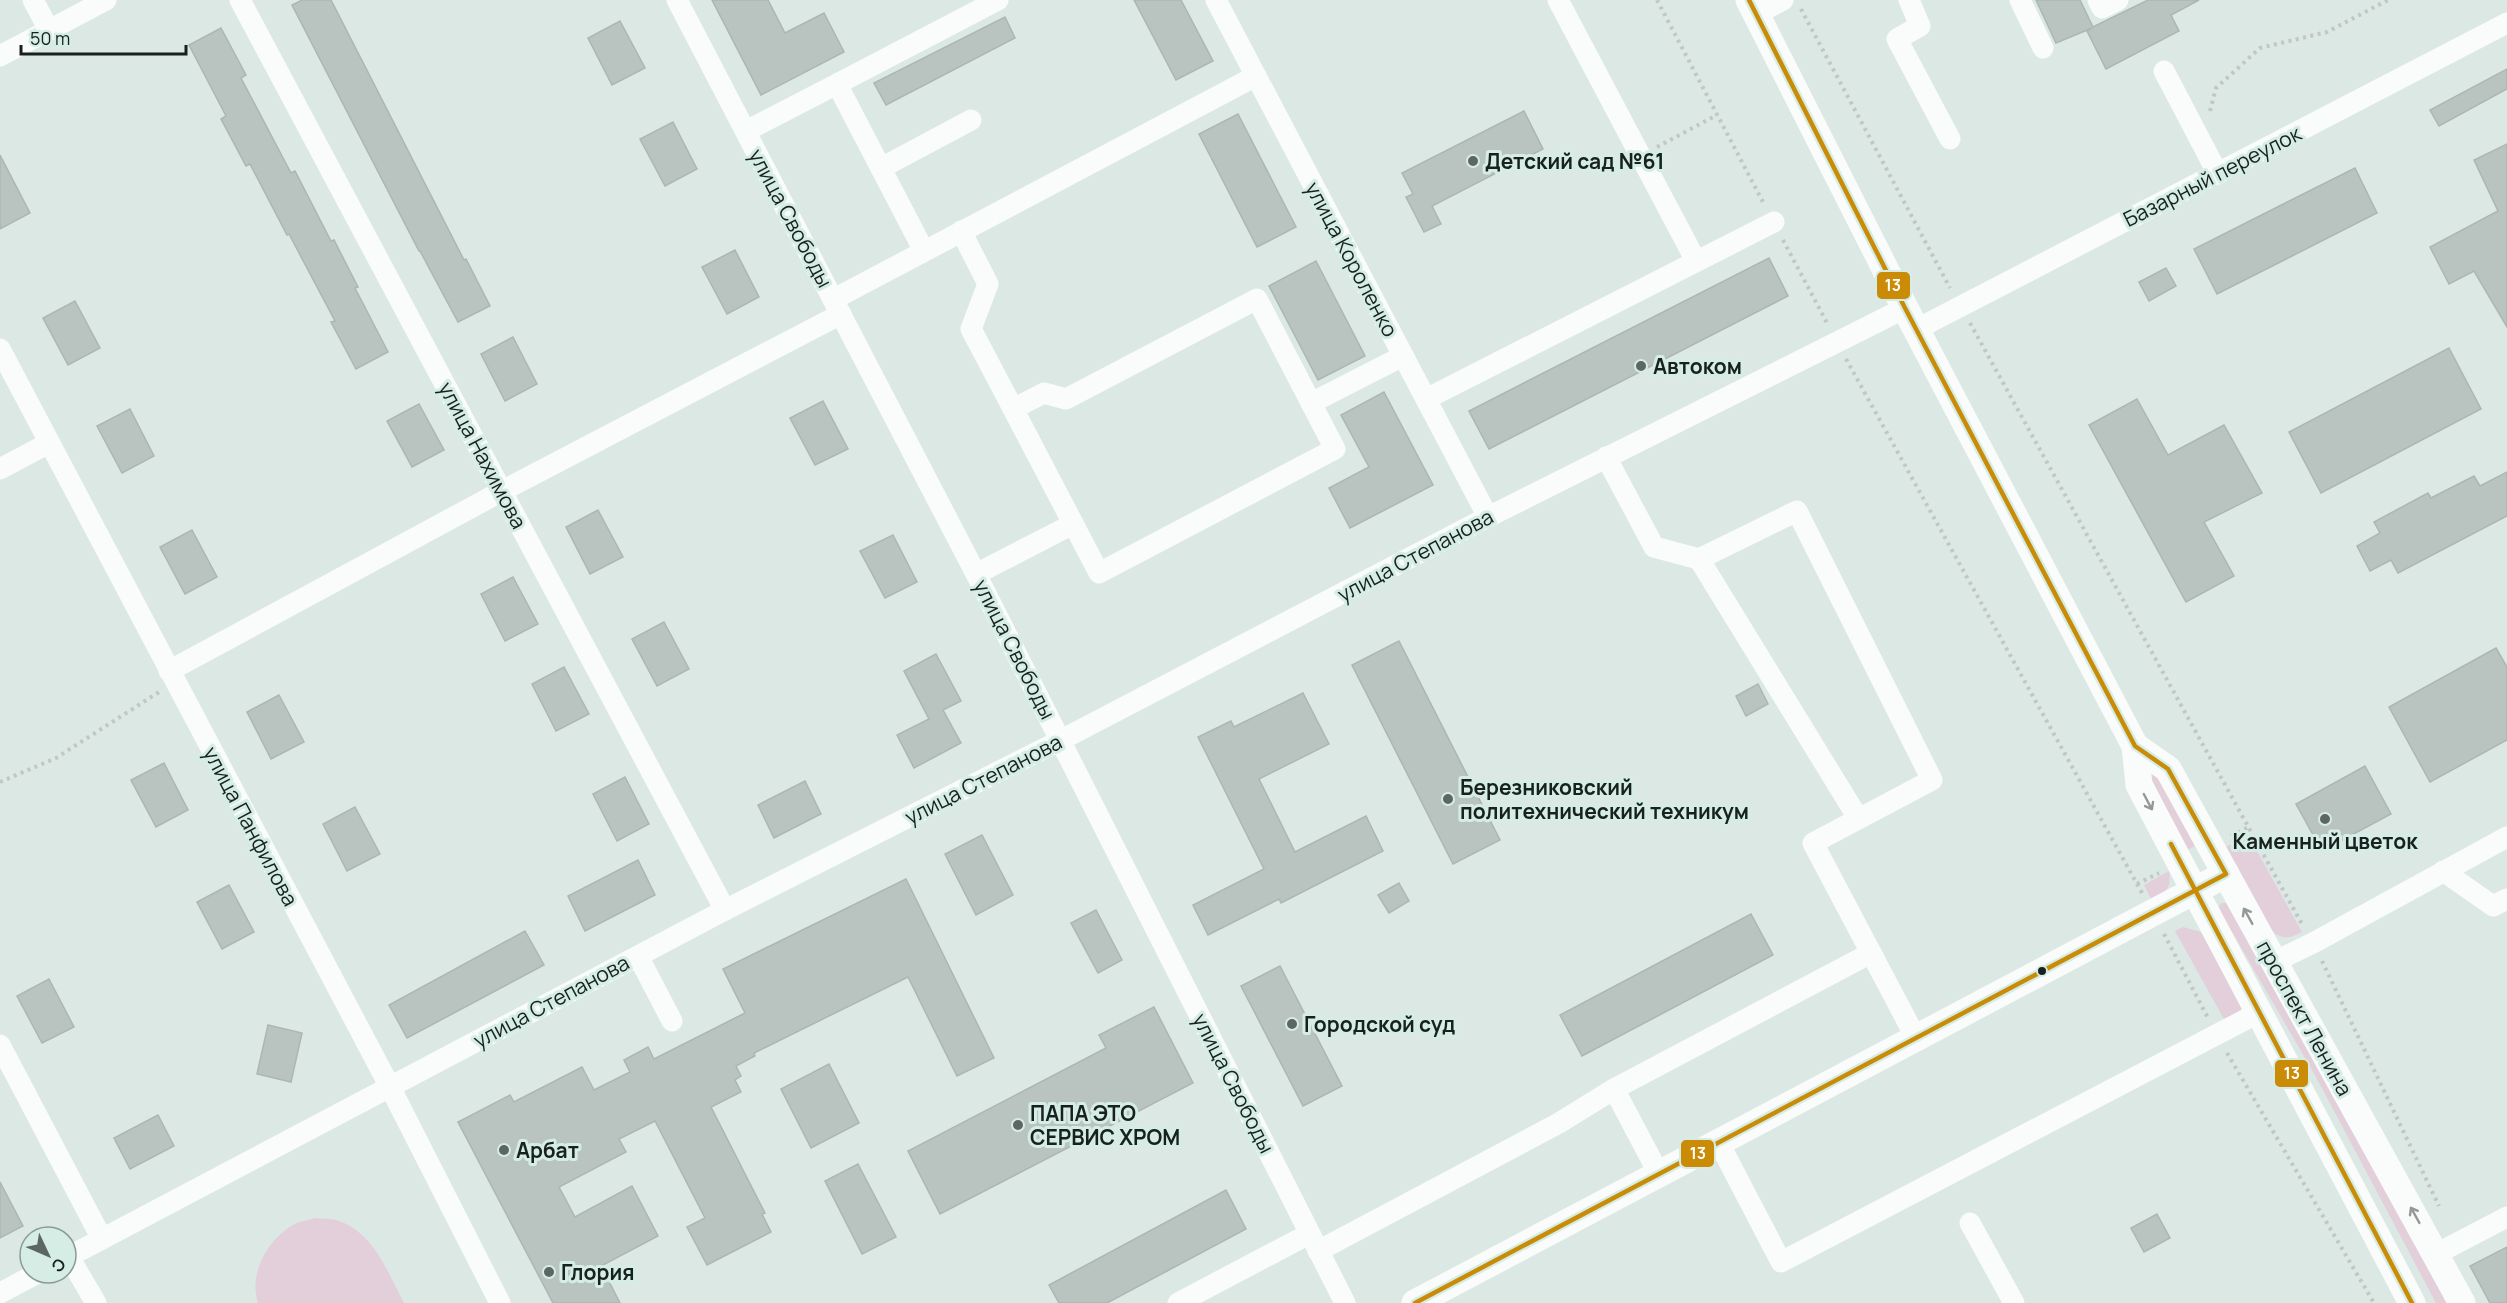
<svg xmlns="http://www.w3.org/2000/svg" width="2507" height="1303" font-family="Manrope,sans-serif">
<rect width="100%" height="100%" fill="#dbe8e4"/>
<g fill="#e2cfd9">
<polygon points="2157,770 2195,846 2187,850 2149,774"/>
<path d="M2248,835L2302,932C2293,937 2285,940 2276,934C2266,928 2234,862 2226,847Z"/>
<path d="M2169,871C2172,887 2166,893 2152,901L2144,885Z"/>
<polygon points="2222,903 2226,903 2323,1072 2447,1303 2436,1303 2316,1077 2220,911 2219,906"/>
<polygon points="2183,927 2201,932 2241,1003 2241,1012 2224,1019 2175,931"/>
<path d="M315,1218C323,1219 332,1218 339,1221C374,1233 388,1273 404,1303H258C248,1273 269,1236 297,1223C302,1221 310,1220 315,1218Z"/>
</g>
<g fill="#b9c4c1" stroke="#acb6b4" stroke-width="1.5">
<polygon points="302,0 331,0 464,260 466,259 490,306 458,322 420,251 419,251 292,5"/>
<polygon points="712,0 768,0 785,33 824,13 844,52 761,95"/>
<polygon points="1134,0 1181,0 1213,61 1176,80"/>
<polygon points="2036,0 2080,0 2093,27 2148,0 2199,0 2171,15 2179,31 2106,69 2087,31 2092,28 2056,43"/>
<polygon points="1005,17 1015,38 886,105 874,83"/>
<polygon points="620,21 645,68 612,85 588,38"/>
<polygon points="221,28 246,75 241,78 291,173 295,171 331,241 334,240 358,287 355,288 388,352 356,369 331,322 335,321 289,234 287,235 250,164 246,166 221,119 226,116 189,45"/>
<polygon points="2507,69 2507,89 2439,126 2430,110"/>
<polygon points="1524,111 1543,149 1432,206 1441,224 1424,232 1406,197 1413,194 1402,173"/>
<polygon points="1238,114 1296,227 1257,247 1199,134"/>
<polygon points="673,122 697,169 665,186 640,139"/>
<polygon points="2507,144 2507,327 2474,271 2449,284 2430,247 2498,211 2474,160"/>
<polygon points="0,155 30,213 0,229"/>
<polygon points="2355,168 2377,213 2217,294 2194,249"/>
<polygon points="735,250 759,297 727,314 702,267"/>
<polygon points="1769,258 1788,296 1489,449 1469,411"/>
<polygon points="1316,261 1365,356 1318,380 1269,286"/>
<polygon points="2166,268 2176,286 2149,301 2139,282"/>
<polygon points="75,301 100,348 68,365 43,318"/>
<polygon points="513,337 537,384 505,401 481,354"/>
<polygon points="2449,348 2481,409 2321,493 2289,432"/>
<polygon points="1384,392 1433,485 1350,528 1329,488 1369,467 1341,415"/>
<polygon points="2137,399 2168,455 2224,425 2262,493 2204,522 2234,576 2186,602 2089,425"/>
<polygon points="823,401 848,449 815,465 790,418"/>
<polygon points="419,404 444,450 412,467 387,421"/>
<polygon points="130,409 154,456 122,473 97,426"/>
<polygon points="2507,472 2507,516 2398,573 2391,560 2370,571 2357,546 2380,533 2374,522 2428,493 2431,498 2474,476 2480,486"/>
<polygon points="598,510 623,557 590,574 566,527"/>
<polygon points="192,530 217,577 185,594 160,547"/>
<polygon points="893,535 917,582 885,598 860,551"/>
<polygon points="513,577 538,624 505,641 481,594"/>
<polygon points="664,622 689,669 657,686 632,639"/>
<polygon points="1399,641 1500,840 1453,864 1352,665"/>
<polygon points="2496,648 2507,667 2507,740 2430,782 2389,707"/>
<polygon points="936,654 961,701 943,710 961,743 914,768 897,735 929,719 904,671"/>
<polygon points="564,667 589,714 556,731 532,684"/>
<polygon points="1758,684 1768,704 1746,716 1736,696"/>
<polygon points="1303,693 1329,744 1259,779 1295,852 1366,816 1383,851 1281,903 1279,899 1208,935 1193,905 1264,869 1198,737 1231,721 1234,727"/>
<polygon points="279,695 304,742 271,759 247,712"/>
<polygon points="164,763 188,810 156,827 131,780"/>
<polygon points="2365,766 2391,814 2322,851 2296,804"/>
<polygon points="625,777 649,824 617,841 593,794"/>
<polygon points="805,781 821,814 774,838 758,805"/>
<polygon points="355,807 380,854 347,871 323,824"/>
<polygon points="982,835 1013,895 976,915 945,854"/>
<polygon points="638,860 655,895 585,931 568,896"/>
<polygon points="906,879 994,1058 957,1076 908,977 754,1053 755,1056 736,1066 741,1076 735,1080 741,1092 711,1107 765,1213 762,1214 771,1232 707,1265 687,1227 705,1218 655,1121 619,1139 626,1152 559,1187 575,1217 632,1186 658,1236 601,1266 620,1303 553,1303 458,1122 510,1095 514,1102 582,1067 594,1090 630,1072 624,1060 648,1047 654,1059 745,1013 723,969"/>
<polygon points="1399,883 1409,901 1389,913 1378,895"/>
<polygon points="229,885 254,932 222,949 197,902"/>
<polygon points="1096,910 1122,960 1098,973 1071,923"/>
<polygon points="1751,914 1773,955 1582,1056 1560,1015"/>
<polygon points="525,931 544,965 407,1038 389,1005"/>
<polygon points="1280,966 1342,1086 1303,1106 1241,986"/>
<polygon points="49,979 74,1027 42,1043 17,996"/>
<polygon points="1154,1007 1193,1083 940,1214 908,1151 1106,1048 1099,1035"/>
<polygon points="268,1025 302,1033 291,1082 257,1074"/>
<polygon points="829,1064 859,1123 811,1148 781,1089"/>
<polygon points="158,1115 174,1146 130,1169 114,1138"/>
<polygon points="858,1164 896,1237 862,1254 825,1181"/>
<polygon points="0,1182 23,1226 0,1238"/>
<polygon points="1226,1190 1246,1229 1107,1303 1059,1303 1049,1285"/>
<polygon points="2157,1214 2170,1238 2144,1252 2131,1228"/>
<polygon points="2507,1247 2507,1303 2490,1303 2470,1266"/>
</g>
<g fill="none" stroke-linecap="round" stroke-linejoin="round">
<g stroke="#c2c6c5" stroke-width="4" stroke-dasharray="3 4.5" stroke-linecap="butt">
<polyline points="1657,0 1764,204"/>
<polyline points="1801,9 1950,288"/>
<polyline points="2210,111 2216,88 2260,48 2327,32 2388,0"/>
<polyline points="1657,147 1717,115"/>
<polyline points="1783,240 1827,323"/>
<polyline points="1970,323 2303,926"/>
<polyline points="1846,359 2142,893"/>
<polyline points="0,782 56,758 159,692"/>
<polyline points="2231,836 2249,827"/>
<polyline points="2137,884 2159,873"/>
<polyline points="2164,934 2208,1018"/>
<polyline points="2322,961 2439,1206"/>
<polyline points="2227,1053 2374,1303"/>
</g>
<g stroke="#fafcfb" stroke-width="21">
<polyline points="33,0 49,30"/>
<polyline points="240,0 725,910"/>
<polyline points="677,0 976,574 1345,1303"/>
<polyline points="1216,0 1488,517"/>
<polyline points="1558,0 1696,261"/>
<polyline points="1909,0 1920,26 1897,39 1950,139"/>
<polyline points="2020,0 2043,48"/>
<polyline points="2098,0 2102,8 2118,0"/>
<polyline points="1757,14 1783,0"/>
<polyline points="0,56 106,0"/>
<polyline points="2164,71 2218,174"/>
<polyline points="837,84 998,0"/>
<polyline points="746,131 837,84 924,251"/>
<polyline points="881,168 971,120"/>
<path d="M961,231L988,284L971,329C1014,410 1056,491 1099,573L1335,449L1257,299L1066,399L1044,393L1013,409"/>
<polyline points="834,299 1256,76"/>
<polyline points="1917,329 2507,23"/>
<polyline points="0,349 390,1087 500,1303"/>
<polyline points="1426,399 1774,222"/>
<polyline points="1311,403 1403,356"/>
<polyline points="1606,457 1654,547 1699,559 1797,511 1932,780 1813,843 1916,1038"/>
<polyline points="0,469 49,443"/>
<polyline points="1699,559 1858,818"/>
<polyline points="976,574 1073,524"/>
<polyline points="169,671 502,491 841,314"/>
<polyline points="2443,871 2493,906 2507,899"/>
<polyline points="638,956 672,1021"/>
<polyline points="2274,962 2313,943 2507,837"/>
<polyline points="0,1045 102,1239"/>
<polyline points="1614,1089 1659,1174"/>
<polyline points="1719,1143 1781,1262 2260,1012"/>
<polyline points="1970,1223 2014,1303"/>
<polyline points="1318,1251 1559,1123 1614,1089 1871,953"/>
<polyline points="2436,1254 2507,1217"/>
<polyline points="69,1257 96,1303"/>
<polyline points="66,1258 725,910 1061,740 1488,517 1905,308"/>
<polyline points="0,1293 38,1273"/>
<polyline points="1178,1303 1309,1234"/>
</g>
<g stroke="#fafcfb" stroke-width="27">
<polyline points="1749,0 1905,308 2135,746 2139,785 2412,1303"/>
<polyline points="2135,746 2168,769 2462,1303"/>
<polyline points="1415,1303 2226,874"/>
</g>
<defs>
<g id="bus-1">
<polyline points="2171,844 2412,1303"/>
<polyline points="1415,1303 2226,874 2168,769 2135,746 1905,308 1749,0"/>
</g>
</defs>
<use href="#bus-1" stroke="#d6ede6" stroke-width="9"/>
<use href="#bus-1" stroke="#ca8b06" stroke-width="4.5"/>
</g>
<defs><path id="oneway-shaft" d="M-6 0H5M1.5-3L5.5 0L1.5 3" fill="none" stroke-width="1.6" stroke-linecap="round" stroke-linejoin="round" transform="scale(1.5)"/></defs>
<g stroke="#949998">
<use href="#oneway-shaft" transform="translate(2148 802) rotate(62)"/>
<use href="#oneway-shaft" transform="translate(2248 916) rotate(-119)"/>
<use href="#oneway-shaft" transform="translate(2415 1215) rotate(-119)"/>
</g>
<g fill="#5c6764" stroke="#d6ede6" stroke-width="2">
<circle cx="1473" cy="161" r="6"/>
<circle cx="1641" cy="366" r="6"/>
<circle cx="1448" cy="799" r="6"/>
<circle cx="2325" cy="819" r="6"/>
<circle cx="1292" cy="1024" r="6"/>
<circle cx="1018" cy="1125" r="6"/>
<circle cx="504" cy="1150" r="6"/>
<circle cx="549" cy="1272" r="6"/>
</g>
<circle fill="#18211f" stroke="#d6ede6" stroke-width="2" cx="2042" cy="971" r="5"/>
<g text-anchor="middle" dominant-baseline="central" stroke-width="6" stroke-linejoin="round" paint-order="stroke">
<g font-size="21" font-weight="bold" fill="#18211f" stroke="#d6ede6" text-anchor="start">
<text x="1485" y="161">Детский сад №61</text>
<text x="1653" y="366">Автоком</text>
<text x="1460" y="787">Березниковский<tspan x="1460" dy="24">политехнический техникум</tspan></text>
<text x="2325" y="841" text-anchor="middle">Каменный цветок</text>
<text x="1304" y="1024">Городской суд</text>
<text x="1030" y="1113">ПАПА ЭТО<tspan x="1030" dy="24">СЕРВИС ХРОМ</tspan></text>
<text x="516" y="1150">Арбат</text>
<text x="561" y="1272">Глория</text>
</g>
<g font-size="21" fill="#18211f" stroke="#d6ede6">
<text transform="translate(2212 176) rotate(-27)">Базарный переулок</text>
<text transform="translate(791 218) rotate(62)">улица Свободы</text>
<text transform="translate(1352 259) rotate(62)">улица Короленко</text>
<text transform="translate(483 455) rotate(62)">улица Нахимова</text>
<text transform="translate(1415 555) rotate(-28)">улица Степанова</text>
<text transform="translate(1015 649) rotate(63)">улица Свободы</text>
<text transform="translate(983 779) rotate(-27)">улица Степанова</text>
<text transform="translate(251 826) rotate(62)">улица Панфилова</text>
<text transform="translate(551 1001) rotate(-28)">улица Степанова</text>
<text transform="translate(2305 1018) rotate(61)">проспект Ленина</text>
<text transform="translate(1234 1083) rotate(63)">улица Свободы</text>
</g>
</g>
<g stroke="#d6ede6" stroke-width="2">
<rect x="1876" y="271" width="35" height="29" rx="6" fill="#ca8b06"/>
<rect x="2274" y="1059" width="35" height="29" rx="6" fill="#ca8b06"/>
<rect x="1680" y="1139" width="35" height="29" rx="6" fill="#ca8b06"/>
</g>
<g font-size="16" text-anchor="middle" font-weight="bold" fill="#fff">
<text x="1893" y="291">13</text>
<text x="2292" y="1079">13</text>
<text x="1698" y="1159">13</text>
</g>
<g transform="translate(48 1255) rotate(134)"><circle r="28" fill="#d6ede6" stroke="#8a9b96" stroke-width="1.5"/>
<path d="M0-4.5L10 22L0 15L-10 22Z" fill="#5c6764"/>
<text y="-9" font-size="16" font-weight="bold" text-anchor="middle" fill="#18211f">С</text>
</g>
<path d="M21 45v9h165v-9" fill="none" stroke="#18211f" stroke-width="3"/>
<text x="30" y="45" font-size="18" fill="#18211f" stroke="#d6ede6" stroke-width="4.5" paint-order="stroke">50 m</text>
</svg>
